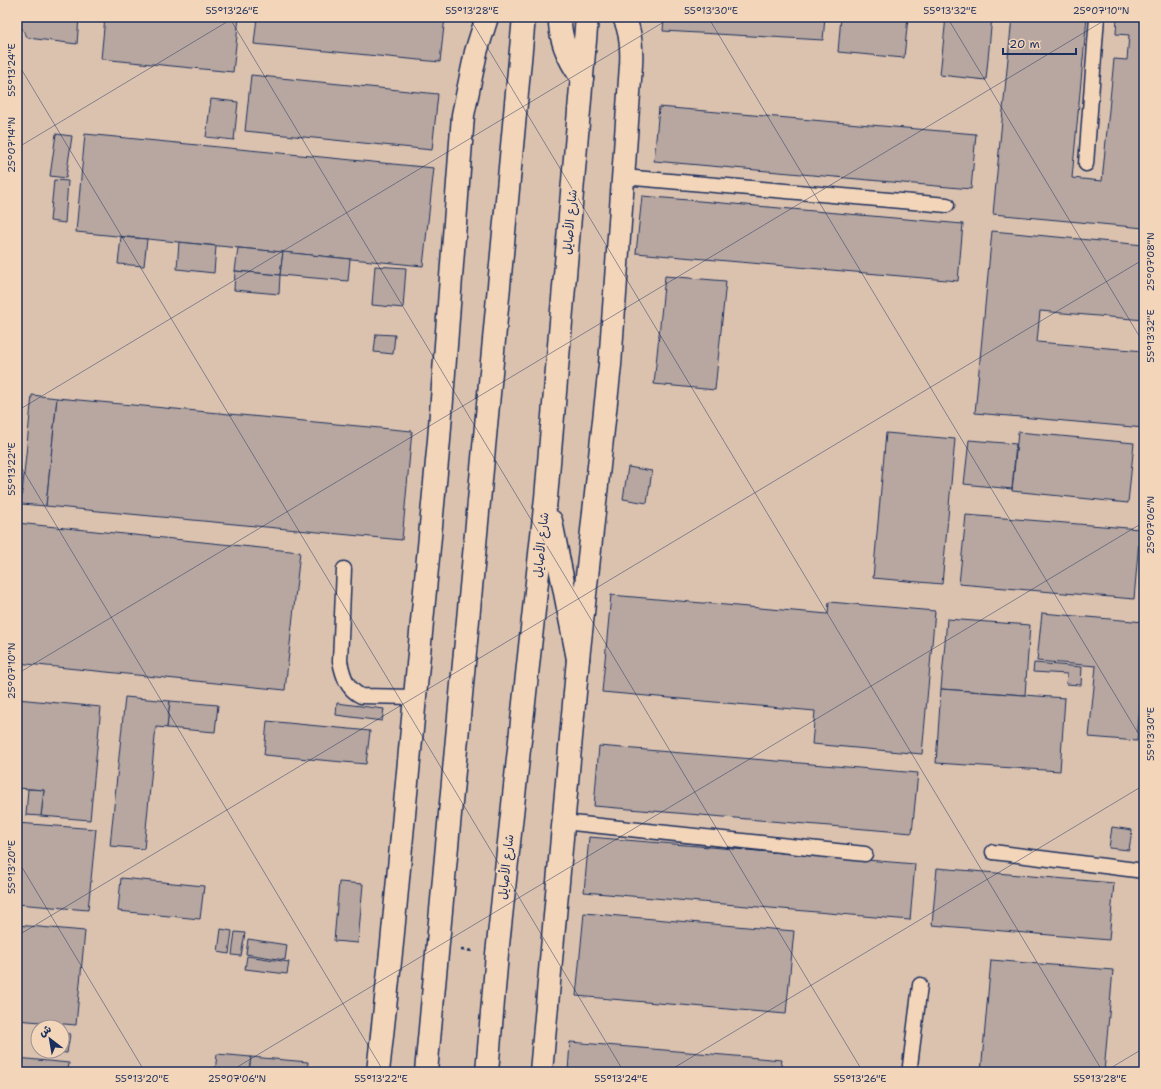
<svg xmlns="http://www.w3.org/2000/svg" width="1161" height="1089" font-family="'Shantell Sans','Playpen Sans Arabic',sans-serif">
<rect width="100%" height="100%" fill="#eaceb5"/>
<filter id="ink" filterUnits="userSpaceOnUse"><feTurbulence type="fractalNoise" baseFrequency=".025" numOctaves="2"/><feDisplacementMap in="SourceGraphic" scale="8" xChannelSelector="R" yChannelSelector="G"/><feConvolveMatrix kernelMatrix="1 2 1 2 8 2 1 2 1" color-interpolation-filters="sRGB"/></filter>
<g filter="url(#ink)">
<path fill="#dbc2af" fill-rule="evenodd" d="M17,17H1144V1072H17ZM38,1027H62V1051H38Z"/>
<g fill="#b7a7a0" stroke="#1b2f5e">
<polygon points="17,17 79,17 77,44 28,38 17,21"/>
<polygon points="105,17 239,17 233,72 101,59"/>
<polygon points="257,17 445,17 440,62 254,44"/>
<polygon points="664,17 825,17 823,40 663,31"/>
<polygon points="841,17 908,17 904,58 838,52"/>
<polygon points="946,17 992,17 986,80 940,75"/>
<polygon points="1012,17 1087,17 1072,178 1102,181 1114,59 1127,60 1129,35 1116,34 1117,17 1144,17 1144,228 993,214"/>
<polygon points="251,75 438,94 432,150 245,131"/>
<polygon points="211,99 238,102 234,140 206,137"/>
<polygon points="659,107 976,134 971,189 654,161"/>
<polygon points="56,134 72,136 66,178 50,176"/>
<polygon points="85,134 434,168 423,266 76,232"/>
<polygon points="54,180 68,181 65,223 50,221"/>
<polygon points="642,196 963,224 958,281 636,253"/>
<polygon points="992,231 1144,245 1144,320 1040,311 1037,342 1144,351 1144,428 975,413"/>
<polygon points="121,237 147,239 144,266 118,264"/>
<polygon points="179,242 216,246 214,273 177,269"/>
<polygon points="238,248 283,252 280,275 235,271"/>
<polygon points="283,252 350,259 348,281 280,275"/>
<polygon points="375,266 406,268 403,308 372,305"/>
<polygon points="235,271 280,275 279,294 234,290"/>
<polygon points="665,276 726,281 715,390 654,384"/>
<polygon points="376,334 395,335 393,354 374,352"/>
<polygon points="32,395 57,398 46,506 21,504"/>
<polygon points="57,398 412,431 402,540 46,506"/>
<polygon points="1018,432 1134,443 1128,503 1012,491"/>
<polygon points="886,433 955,439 942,584 873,578"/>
<polygon points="969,440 1016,444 1012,489 964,484"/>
<polygon points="628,467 652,471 647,503 623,499"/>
<polygon points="966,515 1140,529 1134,599 959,584"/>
<polygon points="17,523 300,552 285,690 17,663"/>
<polygon points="611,595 828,614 829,602 935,611 922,754 812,744 815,711 602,692"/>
<polygon points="1042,613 1144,622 1144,662 1137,741 1089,737 1096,666 1037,661"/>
<polygon points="947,619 1030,625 1025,695 941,689"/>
<polygon points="1034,663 1082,667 1081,685 1066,684 1067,674 1033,672"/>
<polygon points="941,689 1065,698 1060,771 936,763"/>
<polygon points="125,697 170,701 167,728 156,727 144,849 110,846"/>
<polygon points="17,699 101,707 90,820 41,816 44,790 17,788"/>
<polygon points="170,701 218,705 215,732 167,728"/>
<polygon points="337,703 384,709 382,721 336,715"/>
<polygon points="267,721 370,731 366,764 264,755"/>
<polygon points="599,746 918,773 912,833 594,806"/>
<polygon points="28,789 44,790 41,816 26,815"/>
<polygon points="17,823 96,829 88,910 17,904"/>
<polygon points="1112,827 1132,830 1129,850 1109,848"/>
<polygon points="589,837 915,864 910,920 584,892"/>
<polygon points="937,868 1114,883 1109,940 932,925"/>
<polygon points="121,878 204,886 200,919 118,911"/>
<polygon points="339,882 363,884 358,943 334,941"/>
<polygon points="584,913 794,931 786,1014 576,996"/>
<polygon points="17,925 85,931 76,1025 17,1020"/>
<polygon points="221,929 232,931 229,954 218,952"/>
<polygon points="235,932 245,933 241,956 232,955"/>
<polygon points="248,939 287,945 285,960 246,954"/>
<polygon points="247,956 289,962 287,974 245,969"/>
<polygon points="991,960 1113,970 1104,1072 981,1072"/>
<polygon points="62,1033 70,1034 67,1053 49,1051 62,1051"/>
<polygon points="570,1042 782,1060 780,1072 568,1072"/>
<polygon points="217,1054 251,1057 249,1072 215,1072"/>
<polygon points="251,1057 308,1062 307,1072 249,1072"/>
<polygon points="17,1058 69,1063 68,1072 17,1072"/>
</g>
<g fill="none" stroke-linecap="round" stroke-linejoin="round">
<defs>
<g id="service">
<polyline points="1086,164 1097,17"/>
<polyline points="623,177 947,205"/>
<path d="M344,569L340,661C343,676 347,689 361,696L415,697"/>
<polyline points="563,822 865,854"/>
<polyline points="993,852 1144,871"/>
<polyline points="913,1072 910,1066 920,985"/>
</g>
<g id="minor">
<polyline points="378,1072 392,943 439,440 463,115 476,52 487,17"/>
<path d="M541,1072L578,659L610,365L631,65C632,49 631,32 624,17"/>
</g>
<g id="secondary">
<path d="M560,17C559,40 569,60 582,78"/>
<polyline points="551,521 578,659"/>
<polyline points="426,1072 524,17"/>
<polyline points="487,1072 497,954 546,498 587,17"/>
</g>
</defs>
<use href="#service" stroke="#1b2f5e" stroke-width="17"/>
<use href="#minor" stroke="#1b2f5e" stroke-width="25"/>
<use href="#secondary" stroke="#1b2f5e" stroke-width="25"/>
<polyline stroke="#1b2f5e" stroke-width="2.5" stroke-dasharray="4 3" stroke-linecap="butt" points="461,950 474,951"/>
<use href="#service" stroke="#f3d5b9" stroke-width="14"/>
<use href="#minor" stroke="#f3d5b9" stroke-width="22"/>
<use href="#secondary" stroke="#f3d5b9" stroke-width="22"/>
</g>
</g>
<path fill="none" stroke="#1b2f5e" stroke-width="1" stroke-opacity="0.45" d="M229,17L863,1072M469,17L1103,1072M708,17L1144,743M947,17L1144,344M17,62L624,1072M17,148L235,17M17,411L672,17M17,460L384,1072M17,674L1110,17M17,859L145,1072M17,936L1144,259M229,1072L1144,522M667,1072L1144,785M1104,1072L1144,1048"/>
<g text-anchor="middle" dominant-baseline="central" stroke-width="4" stroke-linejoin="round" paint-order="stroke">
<g font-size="12" fill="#1b2f5e" stroke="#f3d5b9">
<text transform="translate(570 222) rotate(-85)">شارع الأصايل</text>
<text transform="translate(541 545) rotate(-84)">شارع الأصايل</text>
<text transform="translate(506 867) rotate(-84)">شارع الأصايل</text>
</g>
</g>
<rect width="1161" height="1089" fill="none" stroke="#f3d5b9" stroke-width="44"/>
<g transform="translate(50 1039) rotate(329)"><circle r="19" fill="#f3d5b9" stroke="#9d9395"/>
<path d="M0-3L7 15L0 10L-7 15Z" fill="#1b2f5e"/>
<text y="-6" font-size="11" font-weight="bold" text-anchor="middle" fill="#1b2f5e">ش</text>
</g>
<path d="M1003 48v6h73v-6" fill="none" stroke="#1b2f5e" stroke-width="2"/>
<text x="1009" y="48" font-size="12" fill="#1b2f5e" stroke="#f3d5b9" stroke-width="3" paint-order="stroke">20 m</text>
<rect x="22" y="22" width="1117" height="1045" fill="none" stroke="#1b2f5e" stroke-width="1.5"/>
<g font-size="10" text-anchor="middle" fill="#1b2f5e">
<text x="232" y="14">55°13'26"E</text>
<text x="472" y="14">55°13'28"E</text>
<text x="711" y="14">55°13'30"E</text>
<text x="950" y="14">55°13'32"E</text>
<text x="1101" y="14">25°07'10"N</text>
<text transform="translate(11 70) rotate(-90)" y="4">55°13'24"E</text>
<text transform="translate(11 145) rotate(-90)" y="4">25°07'14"N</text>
<text transform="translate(1150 262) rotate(-90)" y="4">25°07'08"N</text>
<text transform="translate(1150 336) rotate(-90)" y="4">55°13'32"E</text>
<text transform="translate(11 469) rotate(-90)" y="4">55°13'22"E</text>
<text transform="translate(1150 525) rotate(-90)" y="4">25°07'06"N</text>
<text transform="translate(11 671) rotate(-90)" y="4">25°07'10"N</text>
<text transform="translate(1150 734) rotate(-90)" y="4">55°13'30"E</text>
<text transform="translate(11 867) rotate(-90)" y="4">55°13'20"E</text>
<text x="142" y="1082">55°13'20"E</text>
<text x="237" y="1082">25°07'06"N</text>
<text x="381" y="1082">55°13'22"E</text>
<text x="621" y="1082">55°13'24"E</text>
<text x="860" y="1082">55°13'26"E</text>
<text x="1100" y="1082">55°13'28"E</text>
</g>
</svg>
